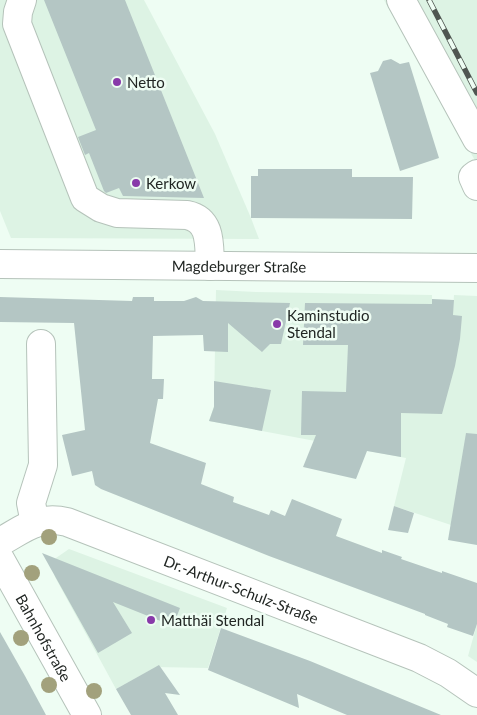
<svg xmlns="http://www.w3.org/2000/svg" width="477" height="715" font-family="Lato,sans-serif">
<rect width="100%" height="100%" fill="#eefdf3"/>
<g fill="#ddf3e4">
<polygon points="0,0 144,0 215,134 251,218 259,239 11,238 0,211"/>
<polygon points="384,0 477,0 477,164"/>
<polygon points="216,290 256,292 432,295 432,310 453,310 454,295 477,296 477,528 451,525 394,506 406,458 209,421 214,406"/>
<polygon points="69,549 227,608 208,668 156,667 116,689 55,577 52,563 56,558"/>
<polygon points="477,624 477,662 468,656"/>
</g>
<g fill="#b4c6c4">
<polygon points="44,0 125,0 204,198 123,196 119,188 106,193 104,191 89,153 85,155 78,137 96,130"/>
<polygon points="391,59 400,64 409,62 439,158 400,171 370,73 378,71 383,61"/>
<polygon points="258,169 352,169 352,177 413,177 412,219 251,218 251,176 258,176"/>
<polygon points="0,297 132,301 133,297 154,297 154,301 184,301 196,297 203,301 290,303 281,344 270,344 262,352 228,323 228,352 204,351 203,335 153,336 152,379 164,379 163,399 158,399 150,443 206,463 201,484 234,497 233,502 269,515 271,510 285,516 292,499 342,519 336,536 382,553 382,550 402,557 401,559 442,573 442,571 477,583 477,624 473,636 447,627 448,624 425,615 425,614 269,556 101,489 95,485 92,471 72,476 62,435 85,430 74,323 0,322"/>
<polygon points="432,299 454,300 453,315 462,316 460,339 455,366 442,414 401,413 401,457 367,451 356,479 303,467 316,435 301,435 302,391 346,392 348,345 303,345 305,303 432,304"/>
<polygon points="214,381 271,390 262,431 209,421 214,407"/>
<polygon points="466,433 477,434 477,545 448,540"/>
<polygon points="394,506 414,513 408,533 388,530"/>
<polygon points="42,553 180,608 173,626 113,602 132,633 98,653"/>
<polygon points="221,628 310,661 441,715 347,715 297,694 299,708 208,670"/>
<polygon points="0,632 25,676 46,715 0,715"/>
<polygon points="159,665 180,695 165,693 178,715 131,715 116,689"/>
</g>
<g fill="none" stroke-linecap="round" stroke-linejoin="round">
<defs>
<g id="minor">
<path d="M22,0L18,12L17,24L85,198L101,208L117,213L187,215C212,220 209,245 210,266"/>
<polyline points="401,0 477,139"/>
<polyline points="477,174 473,177 477,186"/>
<polyline points="35,523 31,503 43,465 41,344"/>
<path id="s1" d="M0,542C24,529 38,515 67,522L419,658L448,673L477,693"/>
<path id="s2" d="M0,559L87,715"/>
</g>
<g id="major">
<path id="s3" d="M0,264L477,268"/>
</g>
</defs>
<use href="#minor" stroke="#b5c3ba" stroke-width="30"/>
<use href="#major" stroke="#b5c3ba" stroke-width="30"/>
<use href="#minor" stroke="#fff" stroke-width="28"/>
<use href="#major" stroke="#fff" stroke-width="28"/>
<defs>
<polyline id="rail" points="429,0 477,93"/>
</defs>
<use href="#rail" stroke="#4f5651" stroke-width="5.5"/>
<use href="#rail" stroke="#eefdf3" stroke-width="4" stroke-dasharray="11" stroke-linecap="butt"/>
</g>
<g fill="#a2a17c">
<circle cx="49" cy="537" r="8"/>
<circle cx="32" cy="573" r="8"/>
<circle cx="21" cy="638" r="8"/>
<circle cx="49" cy="685" r="8"/>
<circle cx="94" cy="691" r="8"/>
</g>
<g fill="#8839a9" stroke="#eefdf3" stroke-width="2">
<circle cx="117" cy="82" r="5"/>
<circle cx="136" cy="183" r="5"/>
<circle cx="277" cy="324" r="5"/>
<circle cx="151" cy="620" r="5"/>
</g>
<g text-anchor="middle" dominant-baseline="central" stroke-width="5" stroke-linejoin="round" paint-order="stroke">
<g font-size="15" fill="#212623" stroke="#eefdf3" text-anchor="start">
<text x="127" y="82">Netto</text>
<text x="146" y="183">Kerkow</text>
<text x="287" y="315">Kaminstudio<tspan x="287" dy="17">Stendal</tspan></text>
<text x="161" y="620">Matthäi Stendal</text>
</g>
<g font-size="15" fill="#212623" stroke="#eefdf3">
<text stroke="none"><textPath href="#s3" startOffset="239">Magdeburger Straße</textPath></text>
<text stroke="none"><textPath href="#s1" startOffset="259">Dr.-Arthur-Schulz-Straße</textPath></text>
<text stroke="none"><textPath href="#s2" startOffset="90">Bahnhofstraße</textPath></text>
</g>
</g>
</svg>
